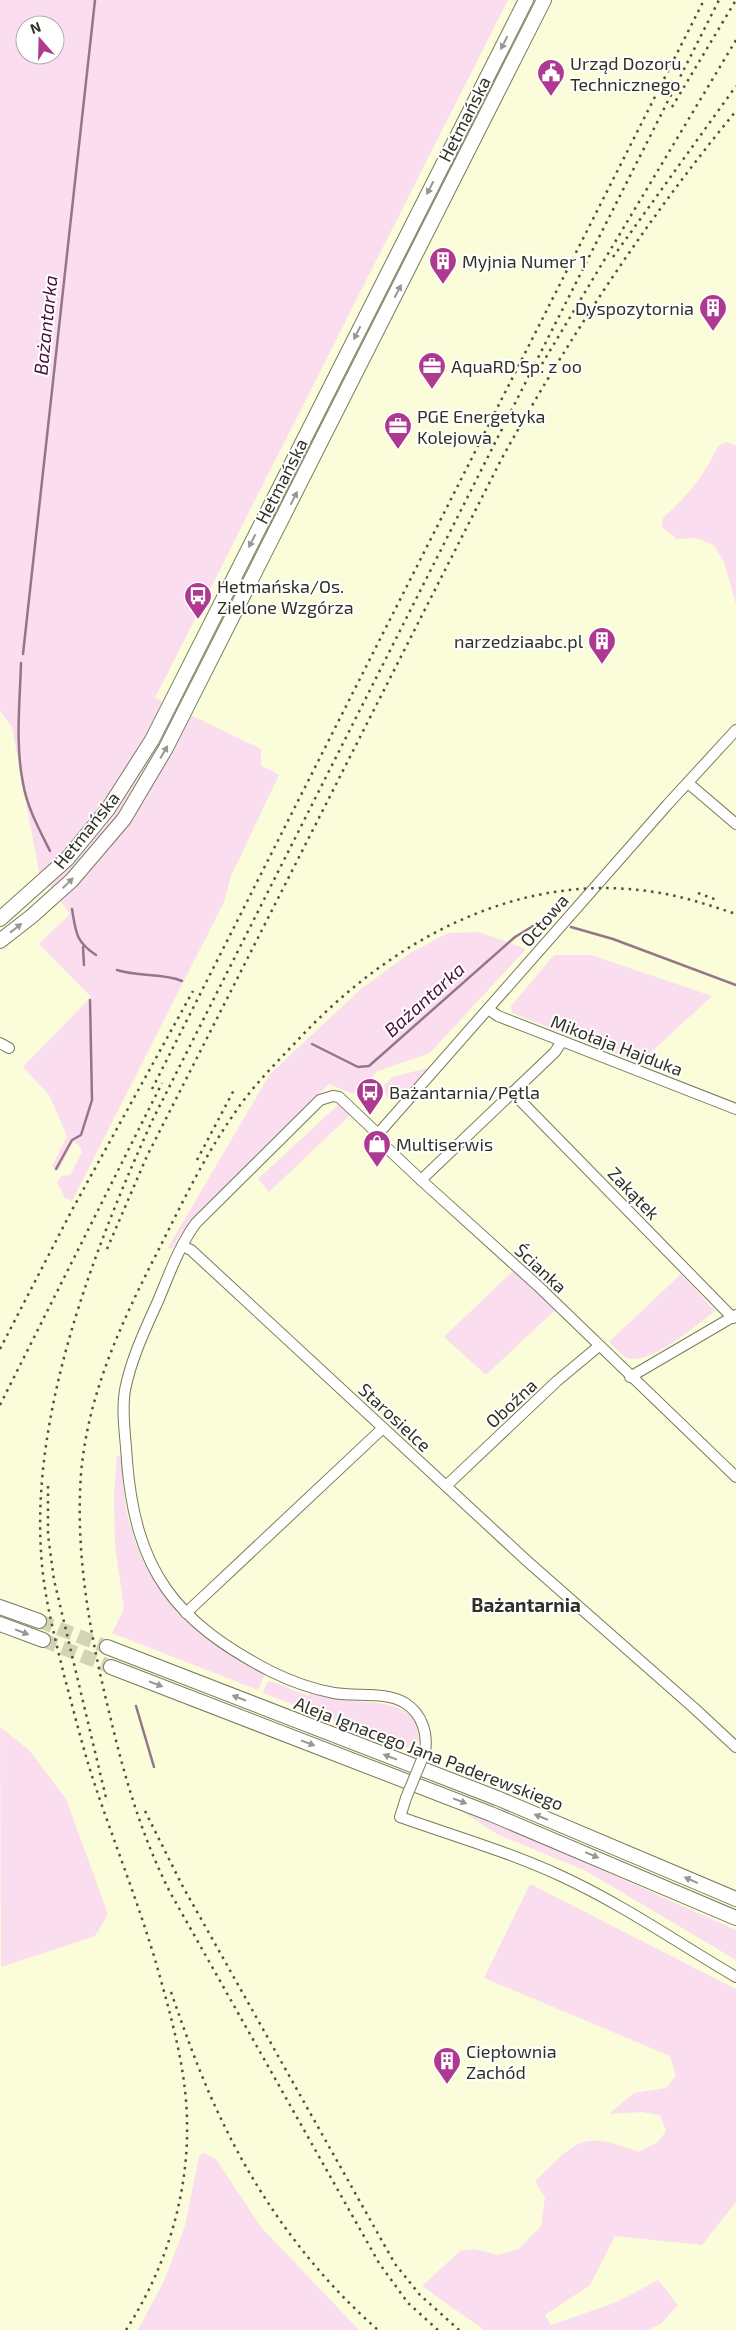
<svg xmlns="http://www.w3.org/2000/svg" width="736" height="2330" font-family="'Exo 2',sans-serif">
<rect width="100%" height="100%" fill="#fafcda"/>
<g fill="#fadef0" fill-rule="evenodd">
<path d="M0,0H508L155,698L261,749V765L279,775L231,876L224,902L72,1201L65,1198L57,1182L62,1176L70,1175L82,1152L79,1145L73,1142L58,1171L52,1166L67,1136L49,1095L23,1067L91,997L39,944L70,914L39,872L12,727L0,711ZM25,25H55V55H25Z"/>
<path d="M727,442L736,446V604L724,562L714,545L696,538L677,539L662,527L663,518C688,496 704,476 718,446Z"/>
<polygon points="479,932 526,949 430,1053 378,1071 353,1094 329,1084 193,1220 182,1234 180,1233 173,1248 167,1249 270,1074 361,989 410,953 448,933"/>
<polygon points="554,955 591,955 712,996 639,1063 512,1013 511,1006"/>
<polygon points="431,1067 403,1099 394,1101 386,1095 384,1085 393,1077"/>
<polygon points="339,1104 350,1115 269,1192 258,1179"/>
<polygon points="513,1271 555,1310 486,1375 444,1337"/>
<path d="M681,1274L715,1311C698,1324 648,1367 627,1358C620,1355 614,1346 609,1342Z"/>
<path d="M117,1454L121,1459C123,1475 123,1492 126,1508C144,1595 193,1633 265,1674L258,1690L112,1633L124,1609L115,1546L114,1494Z"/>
<path d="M270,1681L309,1696L310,1693C325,1697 340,1699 356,1701C386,1704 419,1703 419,1743H412L411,1749L263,1693L267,1682Z"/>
<polygon points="0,1727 29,1750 66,1799 108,1914 95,1936 1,1967"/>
<polygon points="460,1810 524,1835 736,1930 736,1960 586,1871 497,1834"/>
<path d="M530,1884L736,1989V2202L702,2245L615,2236L590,2285L545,2315L551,2325L617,2302L658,2280L678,2305L661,2324L647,2330H484L422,2286L460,2251L475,2249L498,2255L519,2249L541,2226L545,2198L535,2181C578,2141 579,2129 638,2152L658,2142L666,2131L660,2115L642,2112L609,2114L634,2093L666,2088L676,2076L670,2056L484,1978Z"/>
<polygon points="203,2153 216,2159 261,2227 359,2330 138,2330 164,2281 185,2226 199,2156"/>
</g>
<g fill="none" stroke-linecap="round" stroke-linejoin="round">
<g stroke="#957687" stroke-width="2.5">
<polyline points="23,654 95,0"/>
<path d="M21,663C20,702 15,743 23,783C27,807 39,829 50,851"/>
<path d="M72,909C76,932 75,941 96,955"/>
<polyline points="571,927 613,939 736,985"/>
<polyline points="83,947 84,965"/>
<path d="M117,970C138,977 164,973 182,981"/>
<polyline points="312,1044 358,1067 369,1066 515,937 533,926 549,924"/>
<polyline points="56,1169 72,1140 81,1135 92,1100 90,1000"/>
<polyline points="136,1706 154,1767"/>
</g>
<g stroke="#d2d4b6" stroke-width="14" stroke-dasharray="14 7" stroke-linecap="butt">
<polyline points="39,1621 107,1647"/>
<polyline points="43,1640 111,1667"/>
</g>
<defs>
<g id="minor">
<polyline points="688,783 736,824"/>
<polyline points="488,1009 498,1016 736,1109"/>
<polyline points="0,1043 9,1048"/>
<polyline points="512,1092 733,1318"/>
<polyline points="378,1134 668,804 736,730"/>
<polyline points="421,1180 555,1052 562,1041"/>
<polyline points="182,1246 191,1250 527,1561 694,1708 736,1747"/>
<polyline points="630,1377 736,1315"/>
<polyline points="446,1486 557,1381 599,1346"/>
<polyline points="186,1613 383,1428"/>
<path d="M425,1752C428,1733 422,1714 405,1703C386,1691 356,1697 334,1693C312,1689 290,1681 270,1671C174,1621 136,1570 127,1462C126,1438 121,1413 125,1390C131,1359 145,1330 158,1301C169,1275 179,1246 196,1223L320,1100L333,1096L339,1097L378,1134L386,1147L421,1180L537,1285L736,1477"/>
<path d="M406,1798L400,1817C454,1836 509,1852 561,1876C622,1904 678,1943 736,1977"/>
</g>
<g id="major">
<polyline points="0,919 67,859 108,809 152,740 526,0"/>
<polyline points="0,941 32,916 72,880 124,819 166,748 544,0"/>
<polyline points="0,1607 39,1621"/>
<polyline points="0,1624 43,1640"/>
<polyline points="107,1647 497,1798 736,1899"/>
<polyline points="111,1667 491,1814 736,1918"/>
</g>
</defs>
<use href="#minor" stroke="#797b5c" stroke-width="12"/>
<use href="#major" stroke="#797b5c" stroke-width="16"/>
<use href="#minor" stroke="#fff" stroke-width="10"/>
<use href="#major" stroke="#fff" stroke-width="14"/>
<g stroke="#505241" stroke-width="2.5" stroke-dasharray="2.5 5" stroke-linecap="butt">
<polyline points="672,107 736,0"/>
<polyline points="613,257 736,86"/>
<polyline points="542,364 736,40"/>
<polyline points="698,893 717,900"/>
<polyline points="152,1089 704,0"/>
<polyline points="197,1160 235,1088"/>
<path d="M107,1249L147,1156L502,458C570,336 647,219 736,111"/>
<polyline points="0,1349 72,1210 193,991"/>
<polyline points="0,1405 162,1083"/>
<polyline points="48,1486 48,1535 54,1580 107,1802"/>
<polyline points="145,1811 182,1885 395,2264 420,2295 459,2330"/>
<path d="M171,1992C187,2038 203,2083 225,2127C262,2203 314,2274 378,2330"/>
<path d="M126,2330C166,2268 189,2195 187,2120C186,2071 173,2024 160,1977C141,1908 113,1841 91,1773C81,1741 73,1708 64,1675C54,1634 43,1593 41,1551C32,1409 95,1246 153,1119L719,0"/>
<path d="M438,2330L408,2303L379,2263L171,1894C143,1840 125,1779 111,1720C91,1639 75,1558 81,1474C88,1390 125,1315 163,1241C185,1197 207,1152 236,1111C253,1086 275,1064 296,1042C387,943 516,870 654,892C682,896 709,905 736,914"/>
</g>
<defs>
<polyline id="minor-bridge" points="406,1798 425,1752"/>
</defs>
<use href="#minor-bridge" stroke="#797b5c" stroke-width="12" stroke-linecap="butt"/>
<use href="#minor-bridge" stroke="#fff" stroke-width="10"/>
</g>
<defs><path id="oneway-solid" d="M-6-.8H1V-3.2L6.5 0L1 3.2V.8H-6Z" transform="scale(1.25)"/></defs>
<g fill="#989892">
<use href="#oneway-solid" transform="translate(504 43) rotate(117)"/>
<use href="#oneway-solid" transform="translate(430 188) rotate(117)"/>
<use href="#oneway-solid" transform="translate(398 291) rotate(-63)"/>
<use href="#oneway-solid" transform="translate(357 333) rotate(117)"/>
<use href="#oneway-solid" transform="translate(294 498) rotate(-63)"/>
<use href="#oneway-solid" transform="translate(252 541) rotate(117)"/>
<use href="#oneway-solid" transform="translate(164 752) rotate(-60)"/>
<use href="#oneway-solid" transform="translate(68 883) rotate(-44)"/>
<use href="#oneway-solid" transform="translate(16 928) rotate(-38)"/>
<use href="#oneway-solid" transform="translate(22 1632) rotate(21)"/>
<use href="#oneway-solid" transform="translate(156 1684) rotate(21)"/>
<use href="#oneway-solid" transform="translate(239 1698) rotate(-159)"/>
<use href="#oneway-solid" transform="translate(308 1743) rotate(21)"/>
<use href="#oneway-solid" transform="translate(390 1757) rotate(-159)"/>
<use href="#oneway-solid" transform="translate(460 1801) rotate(21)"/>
<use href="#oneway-solid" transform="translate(541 1817) rotate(-158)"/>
<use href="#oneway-solid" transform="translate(592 1855) rotate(23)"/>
<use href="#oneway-solid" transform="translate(691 1880) rotate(-156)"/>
</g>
<defs>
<symbol id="civic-pin" viewBox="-11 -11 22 30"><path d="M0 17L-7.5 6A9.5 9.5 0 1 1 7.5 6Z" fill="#ae3990" stroke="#fff"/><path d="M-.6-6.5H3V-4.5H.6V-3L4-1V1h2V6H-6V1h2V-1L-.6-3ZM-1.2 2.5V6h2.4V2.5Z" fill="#fff"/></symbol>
<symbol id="building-pin" viewBox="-11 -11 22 30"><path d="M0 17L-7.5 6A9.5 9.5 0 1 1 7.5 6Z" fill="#ae3990" stroke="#fff"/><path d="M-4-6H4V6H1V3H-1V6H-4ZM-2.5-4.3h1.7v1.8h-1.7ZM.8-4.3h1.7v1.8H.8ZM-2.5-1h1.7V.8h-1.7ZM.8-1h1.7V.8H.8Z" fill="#fff"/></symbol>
<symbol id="office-pin" viewBox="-11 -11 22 30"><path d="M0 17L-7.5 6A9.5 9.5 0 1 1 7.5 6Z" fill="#ae3990" stroke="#fff"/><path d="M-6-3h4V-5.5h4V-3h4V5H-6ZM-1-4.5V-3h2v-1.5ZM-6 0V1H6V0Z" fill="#fff"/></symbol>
<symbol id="bus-pin" viewBox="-11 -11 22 30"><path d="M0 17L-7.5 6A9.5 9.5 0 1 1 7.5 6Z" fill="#ae3990" stroke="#fff"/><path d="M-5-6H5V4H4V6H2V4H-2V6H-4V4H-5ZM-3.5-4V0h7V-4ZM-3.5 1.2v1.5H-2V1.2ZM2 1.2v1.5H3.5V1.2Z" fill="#fff"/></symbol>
<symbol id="shop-pin" viewBox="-11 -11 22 30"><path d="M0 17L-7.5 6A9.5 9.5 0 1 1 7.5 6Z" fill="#ae3990" stroke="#fff"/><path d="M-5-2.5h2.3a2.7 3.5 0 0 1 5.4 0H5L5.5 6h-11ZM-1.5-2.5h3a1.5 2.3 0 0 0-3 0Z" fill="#fff"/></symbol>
</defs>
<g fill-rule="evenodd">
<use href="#civic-pin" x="535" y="57" width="32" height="43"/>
<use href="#building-pin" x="427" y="245" width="32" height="43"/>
<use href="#building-pin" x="697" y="292" width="32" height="43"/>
<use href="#office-pin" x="416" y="350" width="32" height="43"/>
<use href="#office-pin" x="382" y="410" width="32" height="43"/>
<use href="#bus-pin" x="182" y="580" width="32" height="43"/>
<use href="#building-pin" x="586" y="625" width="32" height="43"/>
<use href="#bus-pin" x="354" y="1076" width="32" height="43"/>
<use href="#shop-pin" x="361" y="1128" width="32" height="43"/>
<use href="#building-pin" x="431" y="2045" width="32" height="43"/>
</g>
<g text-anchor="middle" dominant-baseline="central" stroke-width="4" stroke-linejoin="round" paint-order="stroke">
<g font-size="18" fill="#313225" stroke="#fff" text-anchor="start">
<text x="570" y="63">Urząd Dozoru<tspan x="570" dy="21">Technicznego</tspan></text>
<text x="462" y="261">Myjnia Numer 1</text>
<text x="694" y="308" text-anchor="end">Dyspozytornia</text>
<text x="451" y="366">AquaRD Sp. z oo</text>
<text x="417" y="416">PGE Energetyka<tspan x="417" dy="21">Kolejowa</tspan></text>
<text x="217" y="586">Hetmańska/Os.<tspan x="217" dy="21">Zielone Wzgórza</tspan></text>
<text x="583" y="641" text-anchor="end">narzedziaabc.pl</text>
<text x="389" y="1092">Bażantarnia/Pętla</text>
<text x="396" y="1144">Multiserwis</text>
<text x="466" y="2051">Ciepłownia<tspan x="466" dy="21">Zachód</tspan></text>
</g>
<g font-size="18" fill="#313225" stroke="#fff">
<text transform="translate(464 119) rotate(-63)">Hetmańska</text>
<text transform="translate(281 481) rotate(-63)">Hetmańska</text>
<text transform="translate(86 830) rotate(-51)">Hetmańska</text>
<text transform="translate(544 920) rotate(-49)">Octowa</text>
<text transform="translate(617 1045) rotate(21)">Mikołaja Hajduka</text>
<text transform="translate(634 1193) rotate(46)">Zakątek</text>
<text transform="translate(541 1268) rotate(43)">Ścianka</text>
<text transform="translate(511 1403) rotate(-43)">Oboźna</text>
<text transform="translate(395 1417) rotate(43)">Starosielce</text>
<text transform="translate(429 1753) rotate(21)">Aleja Ignacego Jana Paderewskiego</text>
</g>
<g font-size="19" font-style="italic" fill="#49133b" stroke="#fff">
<text transform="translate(45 325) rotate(-84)">Bażantarka</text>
<text transform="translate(424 999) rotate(-42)">Bażantarka</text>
</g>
<g font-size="19" font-weight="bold" fill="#313225" stroke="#fff">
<text x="526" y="1604">Bażantarnia</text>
</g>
</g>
<g transform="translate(40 40) rotate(340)"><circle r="24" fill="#ffffff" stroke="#adada8"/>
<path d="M0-4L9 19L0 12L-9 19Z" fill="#ae3990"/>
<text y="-8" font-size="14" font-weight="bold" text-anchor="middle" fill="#313225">N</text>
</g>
</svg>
